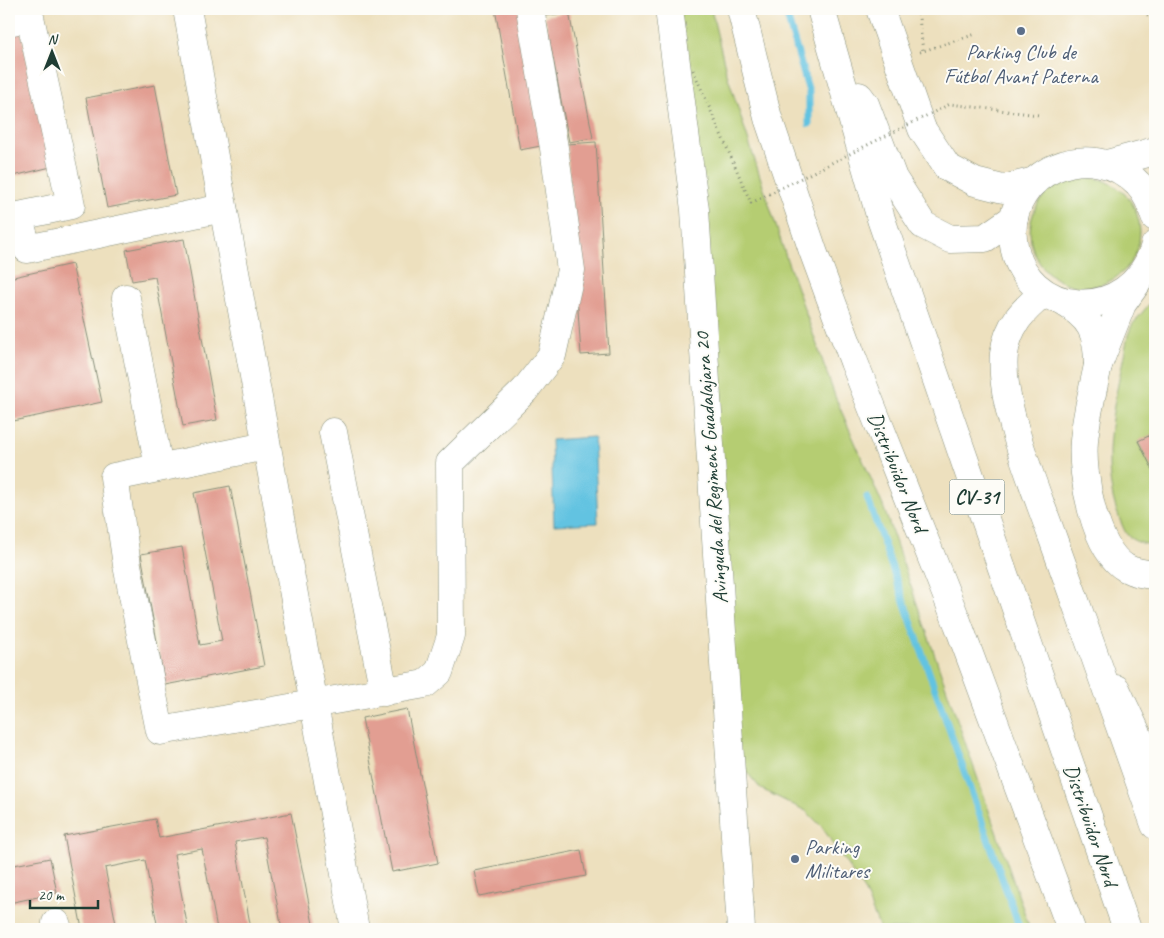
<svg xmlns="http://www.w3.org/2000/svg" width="1164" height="938" font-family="Caveat,sans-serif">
<rect width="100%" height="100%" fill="#fdfcf7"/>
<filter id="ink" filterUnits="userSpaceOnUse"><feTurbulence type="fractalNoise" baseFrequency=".02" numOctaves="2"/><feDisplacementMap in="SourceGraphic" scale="10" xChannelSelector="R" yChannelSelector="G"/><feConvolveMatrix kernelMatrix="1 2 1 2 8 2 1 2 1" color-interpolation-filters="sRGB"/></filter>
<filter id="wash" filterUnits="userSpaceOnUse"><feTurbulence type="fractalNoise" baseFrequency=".0096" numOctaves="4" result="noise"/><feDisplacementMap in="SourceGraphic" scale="20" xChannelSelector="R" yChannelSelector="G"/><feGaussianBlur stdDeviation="1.12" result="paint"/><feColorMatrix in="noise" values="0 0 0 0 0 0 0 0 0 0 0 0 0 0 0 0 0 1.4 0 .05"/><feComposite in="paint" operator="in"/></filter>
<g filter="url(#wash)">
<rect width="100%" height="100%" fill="#ede0be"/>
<g fill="#b5cd72" stroke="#6a8553">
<polygon points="679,9 711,9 726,71 787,260 836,399 883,506 1030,929 880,929 864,890 822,827 806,811 761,789 739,763"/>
<circle cx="1085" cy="232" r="55"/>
<path d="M1155,297V433L1138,442L1155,474L1154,545C1147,544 1138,543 1132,539C1125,535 1123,526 1120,520C1096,461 1117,394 1128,335L1132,325Z"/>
</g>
<polygon fill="#62c3e1" stroke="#40808a" points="594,437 598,523 554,525 551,440"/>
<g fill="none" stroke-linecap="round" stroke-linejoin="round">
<g stroke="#62c3e1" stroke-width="7">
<polyline points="785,9 809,92 809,124"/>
<polyline points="867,497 1020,929"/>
</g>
</g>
<g id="blocks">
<g fill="#e29e92">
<polygon points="495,9 521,9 546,145 520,150"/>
<polygon points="569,12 593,138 569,142 545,16"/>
<polygon points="21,30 51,167 9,177 9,32"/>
<polygon points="155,85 176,195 107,208 86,98"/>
<polygon points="596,142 609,353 581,355 567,144"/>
<polygon points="184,239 217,420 183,426 155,277 132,281 126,250"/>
<polygon points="72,264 102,402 9,422 9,278"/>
<polygon points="1155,433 1155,474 1138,441"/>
<polygon points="230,486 264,666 165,685 141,554 182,547 200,645 222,641 194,493"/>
<polygon points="407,709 438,863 392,872 362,718"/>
<polygon points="291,813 314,929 282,929 264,837 235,842 251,929 217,929 202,849 174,854 188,929 158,929 145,860 105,868 117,929 82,929 64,836 155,819 159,838"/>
<polygon points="581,850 586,876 479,896 474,871"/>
<polygon points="50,858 57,893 9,903 9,866"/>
</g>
</g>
</g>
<g filter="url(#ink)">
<use href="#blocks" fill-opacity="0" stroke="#868e79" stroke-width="1"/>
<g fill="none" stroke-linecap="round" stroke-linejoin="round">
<defs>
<g id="minor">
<polyline points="187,9 355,929"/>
<polyline points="669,9 695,210 741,929"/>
<polyline points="9,22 30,17 71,205 19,216 27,249 223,208"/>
<polyline points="1107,164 1155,151"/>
<polyline points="126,298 159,467"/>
<path d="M1062,301C1091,318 1098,332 1098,365L1122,304L1139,280"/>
<path d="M1098,365C1093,390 1086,416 1084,441C1081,474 1094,549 1126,568C1135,573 1145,574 1155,575"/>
<polyline points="333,432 384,692"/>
<polyline points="266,446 114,477 127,565 160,731 425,684 439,672 451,636 450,463 525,390 552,355 571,270 554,148 530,9"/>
<polyline points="1116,689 1155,772"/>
<polyline points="56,923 58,929"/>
</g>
<g id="major">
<polyline points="880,9 922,129 947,167 975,182 1003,189 1035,181"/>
<path d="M1155,217C1151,205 1147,193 1138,184C1092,135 1006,171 1013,239C1022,320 1132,328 1155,245"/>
<path d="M1044,293C1023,310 1008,325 1004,354C999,404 1035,487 1052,536C1086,632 1121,729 1155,825"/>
</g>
<g id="highway">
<polyline points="741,9 768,118 813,251 854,362 958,624 1071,929"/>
<polyline points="821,9 881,219 1127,929"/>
<polyline points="859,96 865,104 893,178 923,225 950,239 985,238 1014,218"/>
</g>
</defs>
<use href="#minor" stroke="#868e79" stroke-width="29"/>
<use href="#major" stroke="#868e79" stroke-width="29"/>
<use href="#highway" stroke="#868e79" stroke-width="29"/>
<g stroke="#868e79" stroke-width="3" stroke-dasharray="1 4" stroke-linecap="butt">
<polyline points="918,9 923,51"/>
<polyline points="1139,9 1155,20"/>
<polyline points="920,52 976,34"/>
</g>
<use href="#minor" stroke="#fff" stroke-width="28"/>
<use href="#major" stroke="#fff" stroke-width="28"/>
<use href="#highway" stroke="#fff" stroke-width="28"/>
<polyline stroke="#868e79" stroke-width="3" stroke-dasharray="1 4" stroke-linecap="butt" points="693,70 751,203 950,104 1039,115"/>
</g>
</g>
<g fill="#5c6f8a" stroke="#fdfcf7" stroke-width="2">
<circle cx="1021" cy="31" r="5"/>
<circle cx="795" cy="859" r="5"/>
</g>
<g text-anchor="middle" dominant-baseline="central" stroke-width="4" stroke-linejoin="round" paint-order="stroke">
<rect fill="#fdfcf7" stroke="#62766e" stroke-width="1" x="949.5" y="479.5" width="55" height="35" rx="4"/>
<g font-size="20" font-weight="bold" fill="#1f3d34">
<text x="977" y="497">CV-31</text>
</g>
<g font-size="21" fill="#4e5e75" stroke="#fdfcf7">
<text x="1021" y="52">Parking Club de<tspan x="1021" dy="24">Fútbol Avant Paterna</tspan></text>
<text x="805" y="847" text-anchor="start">Parking<tspan x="805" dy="24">Militares</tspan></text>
</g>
<g font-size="21" fill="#1f3d34" stroke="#fdfcf7">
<text transform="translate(711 468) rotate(-94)">Avinguda del Regiment Guadalajara 20</text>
<text transform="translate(898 472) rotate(68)">Distribuïdor Nord</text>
<text transform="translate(1091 825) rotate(71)">Distribuïdor Nord</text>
</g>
</g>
<rect width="1164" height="938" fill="none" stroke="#fdfcf7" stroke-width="30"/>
<g transform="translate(52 52)" stroke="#fdfcf7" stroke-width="4" paint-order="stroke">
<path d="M0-4L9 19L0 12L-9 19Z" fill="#1f3d34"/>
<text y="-8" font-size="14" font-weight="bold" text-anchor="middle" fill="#1f3d34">N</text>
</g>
<path d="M30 900v8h68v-8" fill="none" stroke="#1f3d34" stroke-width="2.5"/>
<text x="38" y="900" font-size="15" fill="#1f3d34" stroke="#fdfcf7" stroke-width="4" paint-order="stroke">20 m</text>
</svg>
